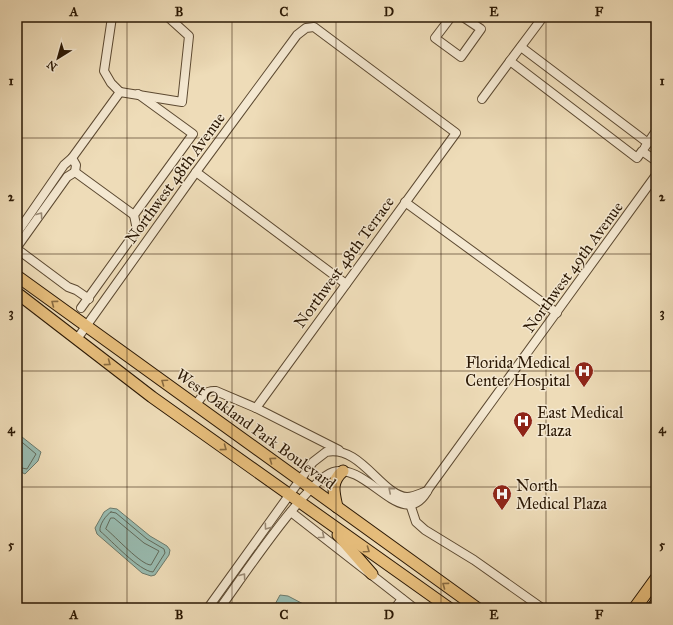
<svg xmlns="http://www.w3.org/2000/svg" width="673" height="625" font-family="'IM FELL Great Primer',serif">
<rect width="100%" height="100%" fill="#eedcb8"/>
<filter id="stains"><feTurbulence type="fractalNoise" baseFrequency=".005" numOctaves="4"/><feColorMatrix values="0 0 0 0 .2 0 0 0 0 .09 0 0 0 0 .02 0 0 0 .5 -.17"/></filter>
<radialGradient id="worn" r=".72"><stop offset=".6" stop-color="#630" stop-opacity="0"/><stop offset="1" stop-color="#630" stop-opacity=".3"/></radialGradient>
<g fill="#99bbb0" stroke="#6d7a6b">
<polygon points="17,433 41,452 38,461 25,474 17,470"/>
<polygon points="110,508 117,509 150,536 167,546 170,550 169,555 155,575 151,576 142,573 97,534 95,528 104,512"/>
<polygon points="280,595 288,596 311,608 273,608"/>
</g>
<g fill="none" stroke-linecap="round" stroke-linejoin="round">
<g stroke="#626a5a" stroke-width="1">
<polyline points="17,438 36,454 27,469 17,467"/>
<path d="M111,512L116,513L147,539L164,549L165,553L153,572C139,571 112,541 100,531C99,525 106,515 111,512Z"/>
<path d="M111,518H114L144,543L159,551L151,565C141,565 116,537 106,529Z"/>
</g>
<defs>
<g id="minor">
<polyline points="112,17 104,71 111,83 120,92"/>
<polyline points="451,17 435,38 461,57 481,29 463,17"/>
<polyline points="543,17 510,61 637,158 642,151 656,161"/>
<polyline points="521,47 648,143"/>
<polyline points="120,92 182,102 189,36 168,17"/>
<polyline points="482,99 510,61"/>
<polyline points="645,147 656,131"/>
<polyline points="75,172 76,165 72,158 120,92"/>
<polyline points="75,172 134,215"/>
<polyline points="196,172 346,284"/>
<polyline points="405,202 557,313"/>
<polyline points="17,233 64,165 72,158"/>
<polyline points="17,247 67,177 75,172"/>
<polyline points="17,249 68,287 76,290 89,299"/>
<polyline points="81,308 137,230 134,215 193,134 138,94"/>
<polyline points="77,339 196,172 297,35 306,28 314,27 456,133 256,408"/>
<path d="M196,405C201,397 205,390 216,391L256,408L339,450"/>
<polyline points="410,504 416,522 425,530 474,560 542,608"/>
<polyline points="291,512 414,608"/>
<path d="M208,608L313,462L326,452C360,444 382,496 407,497C414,497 421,493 427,491"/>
<path d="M220,608C240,581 306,481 333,472C368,461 404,537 429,488L656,175"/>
<polyline points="395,608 402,599"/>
</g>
<g id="major">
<polyline points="17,276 477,608"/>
<polyline points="17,293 152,397 449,608"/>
<path d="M337,507C334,493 330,482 343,471"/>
<polyline points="338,535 372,574"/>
</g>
<g id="highway">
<polyline points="635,608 656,579"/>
<polyline points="653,608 656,604"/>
</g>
</defs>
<use href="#minor" stroke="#5c4931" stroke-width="10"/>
<use href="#major" stroke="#2b1804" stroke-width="13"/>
<use href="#highway" stroke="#2b1804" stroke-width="14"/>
<use href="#minor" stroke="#f4e8d1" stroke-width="8"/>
<use href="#major" stroke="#e7be7c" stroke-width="11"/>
<use href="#highway" stroke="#e7be7c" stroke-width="12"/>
</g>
<defs><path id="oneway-chevron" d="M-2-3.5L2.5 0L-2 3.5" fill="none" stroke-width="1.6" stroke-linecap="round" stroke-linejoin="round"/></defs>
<g stroke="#9a8a75">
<use href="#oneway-chevron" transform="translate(40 215) rotate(-54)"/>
<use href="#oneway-chevron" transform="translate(391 490) rotate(-140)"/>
<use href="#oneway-chevron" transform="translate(267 527) rotate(126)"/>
<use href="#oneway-chevron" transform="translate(322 536) rotate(39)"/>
<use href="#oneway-chevron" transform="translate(243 576) rotate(-54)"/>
</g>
<g stroke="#896b40">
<use href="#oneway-chevron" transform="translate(54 303) rotate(-143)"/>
<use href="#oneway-chevron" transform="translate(108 363) rotate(37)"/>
<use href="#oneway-chevron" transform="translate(164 382) rotate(-145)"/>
<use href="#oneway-chevron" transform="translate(224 448) rotate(36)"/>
<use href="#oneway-chevron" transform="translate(272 460) rotate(-144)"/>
<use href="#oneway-chevron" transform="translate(367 550) rotate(35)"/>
<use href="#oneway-chevron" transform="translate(445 585) rotate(-144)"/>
</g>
<path fill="none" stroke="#2b1804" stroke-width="1" stroke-opacity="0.55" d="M127,17V608M232,17V608M336,17V608M441,17V608M546,17V608M17,138H656M17,254H656M17,371H656M17,487H656"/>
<defs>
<symbol id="hospital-pin" viewBox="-11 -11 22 30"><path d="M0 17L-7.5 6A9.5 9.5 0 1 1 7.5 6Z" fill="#8f2418" stroke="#f4e8d1"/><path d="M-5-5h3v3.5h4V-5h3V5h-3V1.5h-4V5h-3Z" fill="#fff"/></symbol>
</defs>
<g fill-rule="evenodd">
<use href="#hospital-pin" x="573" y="360" width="22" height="30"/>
<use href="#hospital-pin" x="512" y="410" width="22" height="30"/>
<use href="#hospital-pin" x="491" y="483" width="22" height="30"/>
</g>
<g text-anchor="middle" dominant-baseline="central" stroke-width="3" stroke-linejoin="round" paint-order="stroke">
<g font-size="16" fill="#2b1804" stroke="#f4e8d1">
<text transform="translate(175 178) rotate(-54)">Northwest 48th Avenue</text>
<text transform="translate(344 262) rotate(-54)">Northwest 48th Terrace</text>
<text transform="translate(573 267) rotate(-54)">Northwest 49th Avenue</text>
<text transform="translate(256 429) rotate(36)">West Oakland Park Boulevard</text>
</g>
<g font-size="16" fill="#2b1804" stroke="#f4e8d1" text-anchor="start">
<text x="570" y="362" text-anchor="end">Florida Medical<tspan x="570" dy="18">Center Hospital</tspan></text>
<text x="537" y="412">East Medical<tspan x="537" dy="18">Plaza</tspan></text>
<text x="516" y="485">North<tspan x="516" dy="18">Medical Plaza</tspan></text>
</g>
</g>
<rect width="673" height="625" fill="none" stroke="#eedcb8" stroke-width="44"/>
<g transform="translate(58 58) rotate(217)" stroke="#f4e8d1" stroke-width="3" paint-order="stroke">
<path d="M0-3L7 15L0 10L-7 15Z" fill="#2b1804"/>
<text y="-6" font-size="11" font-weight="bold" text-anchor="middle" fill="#2b1804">N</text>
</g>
<rect x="22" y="22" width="629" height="581" fill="none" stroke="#2b1804" stroke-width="1.5"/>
<g font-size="13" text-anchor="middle" font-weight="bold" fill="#2b1804">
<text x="74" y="16">A</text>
<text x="179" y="16">B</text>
<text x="284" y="16">C</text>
<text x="389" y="16">D</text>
<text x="494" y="16">E</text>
<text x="599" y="16">F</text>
<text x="11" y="85">1</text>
<text x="662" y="85">1</text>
<text x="11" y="201">2</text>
<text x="662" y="201">2</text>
<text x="11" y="317">3</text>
<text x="662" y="317">3</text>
<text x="11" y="433">4</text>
<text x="662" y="433">4</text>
<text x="11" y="549">5</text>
<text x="662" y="549">5</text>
<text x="74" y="619">A</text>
<text x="179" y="619">B</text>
<text x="284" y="619">C</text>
<text x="389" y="619">D</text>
<text x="494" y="619">E</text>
<text x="599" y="619">F</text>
</g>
<rect width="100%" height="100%" filter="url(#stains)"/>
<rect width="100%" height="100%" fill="url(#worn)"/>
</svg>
